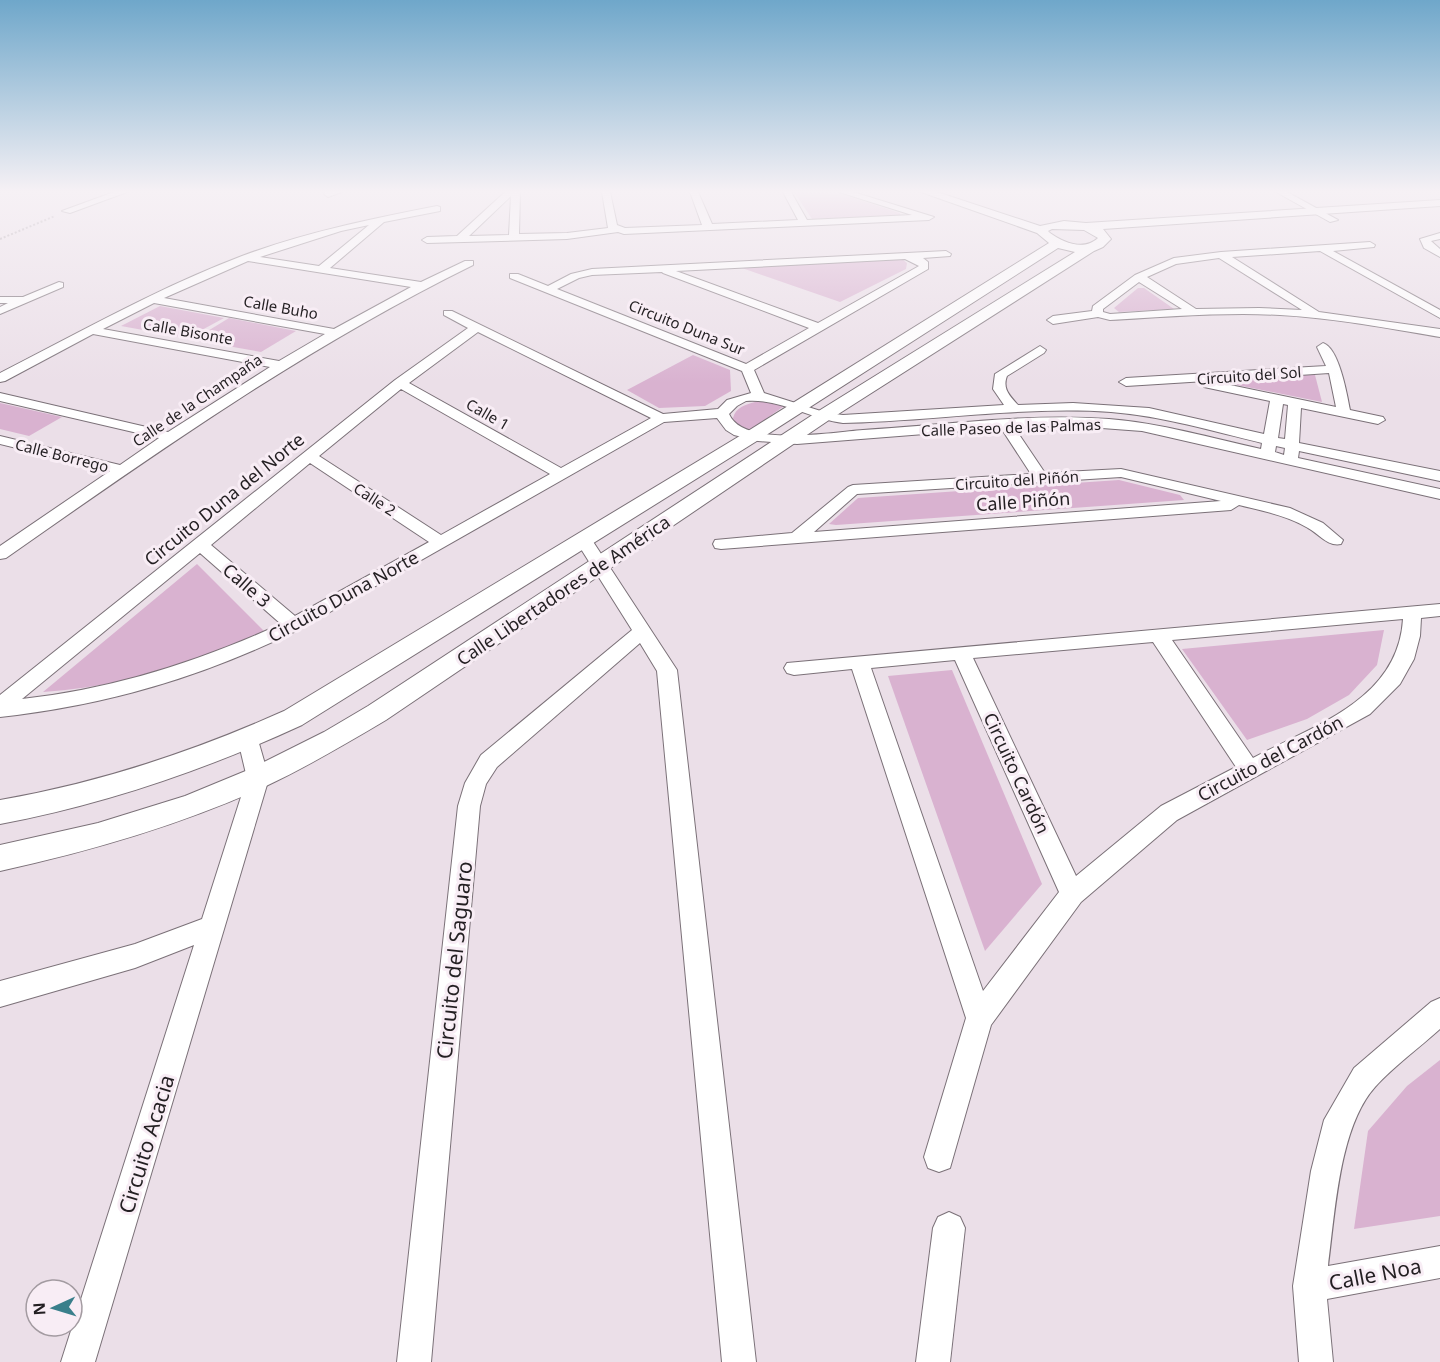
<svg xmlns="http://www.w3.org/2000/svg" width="1440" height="1362" font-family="'Noto Sans',sans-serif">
<rect width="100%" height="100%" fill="#ebdfe8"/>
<g fill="#d9b2d0">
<polygon points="794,192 841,194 900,213 900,215 812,219"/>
<polygon points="902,259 907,263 906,269 840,302 742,268 748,266"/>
<polygon points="1138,288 1144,288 1174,309 1119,312 1114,308"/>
<polygon points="160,306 224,318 187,338 121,326"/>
<polygon points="229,318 296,331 261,352 193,340"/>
<polygon points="693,355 730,370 731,391 705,406 659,408 627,390"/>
<polygon points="1308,374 1315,375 1322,402 1232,384 1232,380"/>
<path d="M755,402H768L784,406L749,431L736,425L733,418C736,407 745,405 755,402Z"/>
<polygon points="0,403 62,417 29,436 0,429"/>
<polygon points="1119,480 1180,495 1184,500 836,525 829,524 858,498"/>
<path d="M197,564L265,632C244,641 223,653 202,660C150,677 97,688 43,692Z"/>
<polygon points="1384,630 1377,665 1349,695 1307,719 1247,740 1182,649"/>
<polygon points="952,670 1042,884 985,951 888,676"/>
<polygon points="1440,1060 1440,1216 1354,1229 1368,1131 1407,1086"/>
</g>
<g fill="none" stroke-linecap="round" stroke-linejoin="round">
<defs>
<g id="minor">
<polygon points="114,192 127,192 70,213 62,211"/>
<polygon points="325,192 342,192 328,197 324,194"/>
<path d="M505,192H520L519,234L567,233L608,228L602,192H610L617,225L625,228L702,225L690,192H698L712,224L798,220L783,192H791L807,220L912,215L839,192H853L934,217L929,220L624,234L618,232L567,239L427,243L422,240L427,237L457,236ZM511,196L509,235L469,236Z"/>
<polygon points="1276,192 1287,192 1338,220 1330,222"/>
<path d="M437,206L440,207V211L384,222L330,268L421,282L465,261H473V265C306,347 157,452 6,558L0,559V546L110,471L0,444V436L120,465L159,438L0,401V393L168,432L270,367L93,334L5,381L0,382V373C80,332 158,288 242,256C306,232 371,219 437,206ZM369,225L319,266L260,257L341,231ZM248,261L411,287L334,329L164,298ZM154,303L325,334L279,361L103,329Z"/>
<polygon points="1440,233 1440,239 1431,241 1440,249 1440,257 1424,248 1420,239"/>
<path d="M1370,242L1375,245L1374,247L1333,251L1440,310V318L1320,251L1232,257L1319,312L1440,329V337C1387,328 1334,318 1280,315C1223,312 1167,317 1110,320L1098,317L1053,324L1047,320L1053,316L1092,311L1093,306L1135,275L1174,258L1221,252ZM1219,258L1302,310L1259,308L1196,309L1147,277L1176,264ZM1139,282L1182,309L1110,314L1103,312V309Z"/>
<path d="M946,251L951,254L950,256L923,258L928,262V269L754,370L764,393L827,413L843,415L1004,405L993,389L995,374L1040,346L1046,350L1044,353L1007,376C1002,389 1010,396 1018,405L1073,403L1149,408L1264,434L1270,401L1204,387L1202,384L1206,381L1126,386L1119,382L1126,378L1326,366L1317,347L1323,343C1339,348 1347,394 1350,410L1383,417L1385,420L1378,424L1301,408L1299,443L1440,471V481L1299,451L1298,458L1440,489V499L1142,431L1075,426L1014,427L1045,473L1121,469L1290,508L1323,523L1343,540L1341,544C1328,547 1319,534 1308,528C1286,515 1263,511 1239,505L1231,510L721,549L715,548L713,544L715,540L792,533L848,487L853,485L1031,474L1001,428L797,444L758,441L734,435L726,430L717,418L664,422L300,629C202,677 108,705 0,717V695L395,380L468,328L444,315V311H452L663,414L718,409L727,400L751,393L742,371L510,278V274H518L548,286L571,274L592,269ZM905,259L919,266L818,323L676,271ZM662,272L663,273L809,328L746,364L557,289L579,278L592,275ZM478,332L651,418L561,468L409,383ZM1329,373L1336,407L1211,381ZM401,389L550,474L441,535L319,456ZM746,401C779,398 810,419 843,423C932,421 1022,406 1111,412C1162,416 1213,431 1262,443L1261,449C1211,438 1160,423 1109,419C1027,413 944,425 863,430C833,432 743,448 729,414L737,406ZM1283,404L1288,405L1285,439L1278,438ZM1276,446L1285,448L1284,455L1275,452ZM310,463L429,542L295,616L211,545ZM1121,477L1221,501L814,532L857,494ZM200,553L281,624C198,662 113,689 22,699Z"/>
<polygon points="59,282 63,283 63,287 0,314 0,307 8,303 0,303 0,297 23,297"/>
<polygon points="584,536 590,537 677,670 756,1362 722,1362 657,671 640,643 497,767 486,784 480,806 431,1362 397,1362 458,806 465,783 481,755 632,630 576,541"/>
<path d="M1440,604V616L1421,618L1420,636L1414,659L1400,684L1370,714L1177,820L1081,902L991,1025L950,1168L939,1172L928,1168L924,1157L966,1018L852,669L794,675L787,673L784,668L787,663ZM1403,619C1398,700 1315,725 1253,758L1172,640ZM1153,642L1236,767L1161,806L1076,876L973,658ZM955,660L1059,892L983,991L871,668Z"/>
<polygon points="248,732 255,734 258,740 269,778 95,1362 61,1362 194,945 135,968 0,1007 0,981 135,944 202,919 247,778 238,740 241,734"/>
<path d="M1440,998V1029C1419,1048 1394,1066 1375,1087C1339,1127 1335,1214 1328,1266L1440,1246V1278L1327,1299L1333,1362H1299L1293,1286L1311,1171L1324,1120L1354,1068L1431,1002Z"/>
<polygon points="949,1212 960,1217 965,1228 950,1362 916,1362 933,1228 938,1217"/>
</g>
<path id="tertiary" d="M921,192H937L1040,226L1064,221L1086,223L1440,200V206L1103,229L1111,239L1103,247L1094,251L829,420L386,720C347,743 307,767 266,786C181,825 91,851 0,871V845L98,823L185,796L248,770L324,732L368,706L817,412L1075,252L1058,248L760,439L302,725C205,770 106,804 0,824V800C99,783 192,752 284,711L748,431L1049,243L1037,233ZM1052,229L1084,230L1098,238C1084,251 1064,243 1050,233L1048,231Z"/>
</defs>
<use href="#minor" stroke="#7b7178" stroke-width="2"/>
<use href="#tertiary" stroke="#7b7178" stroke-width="2"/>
<polyline stroke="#a299a0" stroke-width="2" stroke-dasharray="2 2" stroke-linecap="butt" points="0,239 55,216"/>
<use href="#minor" fill="#fff" fill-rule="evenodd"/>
<use href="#tertiary" fill="#fff" fill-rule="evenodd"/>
</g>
<linearGradient id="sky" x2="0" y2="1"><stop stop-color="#6fa7ca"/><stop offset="0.5" stop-color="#f6f1f5"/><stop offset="1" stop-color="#f6f1f5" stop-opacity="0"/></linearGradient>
<rect width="1440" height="383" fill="url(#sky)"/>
<g text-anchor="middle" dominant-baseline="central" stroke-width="6" stroke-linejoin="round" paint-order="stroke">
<g font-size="15" fill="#231f22" stroke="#f8edf5">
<text transform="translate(281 307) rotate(10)">Calle Buho</text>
<text transform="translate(687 327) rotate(22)">Circuito Duna Sur</text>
<text transform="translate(188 331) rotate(10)">Calle Bisonte</text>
<text transform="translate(1249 375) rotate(-4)">Circuito del Sol</text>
<text transform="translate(197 400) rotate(-34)">Calle de la Champaña</text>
<text transform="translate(488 414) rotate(30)">Calle 1</text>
<text transform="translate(1011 427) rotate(-2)">Calle Paseo de las Palmas</text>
<text transform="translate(62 455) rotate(14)">Calle Borrego</text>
<text transform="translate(1017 480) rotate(-4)">Circuito del Piñón</text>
<text transform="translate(375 499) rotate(33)">Calle 2</text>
</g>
<g font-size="18" fill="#231f22" stroke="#f8edf5">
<text transform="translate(224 499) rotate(-39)">Circuito Duna del Norte</text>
<text transform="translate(1023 501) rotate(-4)">Calle Piñón</text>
<text transform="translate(247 585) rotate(41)">Calle 3</text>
<text transform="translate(563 590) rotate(-34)">Calle Libertadores de América</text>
<text transform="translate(343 596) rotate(-29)">Circuito Duna Norte</text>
<text transform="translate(1270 758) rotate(-28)">Circuito del Cardón</text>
<text transform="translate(1017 773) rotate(65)">Circuito Cardón</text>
</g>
<g font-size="21" fill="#231f22" stroke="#f8edf5">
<text transform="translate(454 960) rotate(-84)">Circuito del Saguaro</text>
<text transform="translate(146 1144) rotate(-73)">Circuito Acacia</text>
<text transform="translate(1375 1274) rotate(-11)">Calle Noa</text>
</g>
</g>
<g transform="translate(54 1308) rotate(266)"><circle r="28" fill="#f8edf5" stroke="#a39ba1" stroke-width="1.5"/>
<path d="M0-4.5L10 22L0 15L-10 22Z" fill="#397f8b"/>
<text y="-9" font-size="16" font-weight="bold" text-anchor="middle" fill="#231f22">N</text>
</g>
</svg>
